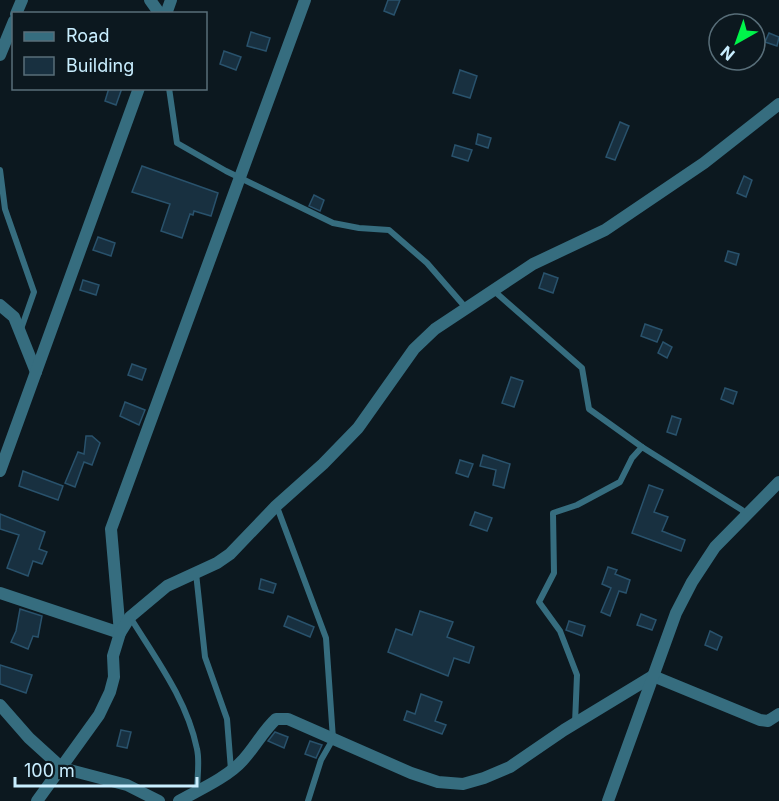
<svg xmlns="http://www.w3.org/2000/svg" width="779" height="801" font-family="Inter,sans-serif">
<rect width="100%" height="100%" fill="#0c181f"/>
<g fill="#183040" stroke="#29526c" stroke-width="1.5">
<polygon points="388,0 400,0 394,15 384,11"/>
<polygon points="251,32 270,38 266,51 247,46"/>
<polygon points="769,33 779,37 777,46 765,42"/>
<polygon points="224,51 241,57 236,70 220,64"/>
<polygon points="460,70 477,76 470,98 453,93"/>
<polygon points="109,88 122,88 116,105 105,101"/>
<polygon points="620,122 629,126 615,160 606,157"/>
<polygon points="478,134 491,138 488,148 476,144"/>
<polygon points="455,145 472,150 468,161 452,156"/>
<polygon points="142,166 218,193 211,216 194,211 193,215 190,214 182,238 161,231 170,204 132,192"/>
<polygon points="744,176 752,180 746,197 737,193"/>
<polygon points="314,195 324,200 320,211 309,206"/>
<polygon points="98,237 115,243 111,256 93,250"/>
<polygon points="728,251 739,254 736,265 725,261"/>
<polygon points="544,273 558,278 553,293 539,288"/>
<polygon points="83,280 99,285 96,295 80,290"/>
<polygon points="645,324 662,330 657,342 641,336"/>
<polygon points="663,342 672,347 667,358 658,353"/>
<polygon points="132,364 146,369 142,380 128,375"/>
<polygon points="511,377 523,381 514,407 502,403"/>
<polygon points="725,388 737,392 733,404 721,399"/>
<polygon points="125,402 145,410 139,425 120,416"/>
<polygon points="672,416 681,419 676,435 667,432"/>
<polygon points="86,436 92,436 100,443 92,465 84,462 75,487 65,483 78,452 84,454"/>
<polygon points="483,455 510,464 504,488 493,485 496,470 480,466"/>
<polygon points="460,460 473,464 468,477 456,473"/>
<polygon points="23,471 63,486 58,500 19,486"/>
<polygon points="649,485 663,490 654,512 668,517 662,531 685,540 681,551 632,533"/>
<polygon points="475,512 492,518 487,531 470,525"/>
<polygon points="0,514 45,532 39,549 47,552 42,564 33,561 28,576 7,568 19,535 0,529"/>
<polygon points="608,567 617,570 615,574 630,580 626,593 619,591 610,616 601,612 611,588 602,584"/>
<polygon points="261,579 276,584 273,593 259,589"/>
<polygon points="20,609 42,616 38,637 33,636 28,649 11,642 16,631"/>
<polygon points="420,611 453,622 447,637 474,647 469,663 454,658 448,676 388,652 396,629 412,635"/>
<polygon points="641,614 656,620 652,630 637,625"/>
<polygon points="288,616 314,627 310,637 284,626"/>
<polygon points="569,621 585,626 582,636 566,630"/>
<polygon points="710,631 722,637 717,650 705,645"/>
<polygon points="0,665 32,675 26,693 0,684"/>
<polygon points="421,694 442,702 435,721 446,725 442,734 404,720 407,711 415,714"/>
<polygon points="121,730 131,732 127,748 117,746"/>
<polygon points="275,732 288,737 284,748 268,741"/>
<polygon points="310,741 322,745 316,758 305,754"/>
</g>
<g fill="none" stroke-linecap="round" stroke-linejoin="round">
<g stroke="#366d7f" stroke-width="6">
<polyline points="169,88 177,143 226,171 333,223 359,228 389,230 427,263 466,308"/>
<polyline points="0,170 5,209 34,292 21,329"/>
<polyline points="493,290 582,368 589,409 642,447"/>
<polyline points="277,507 326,638 333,739 321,760 308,801"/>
<polyline points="196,573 205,657 227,719 231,770"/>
<path d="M130,617C156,659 187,700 197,749C200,762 197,778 197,791"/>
<polyline points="575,723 577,675 560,631 539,602 554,573 553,513 577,505 620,482 632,458 642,447 742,510 746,516"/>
</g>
<g stroke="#366d7f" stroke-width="12">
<polyline points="150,0 160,14"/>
<polyline points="16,14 22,0"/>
<polyline points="166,14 171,0"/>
<polyline points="0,55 14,21"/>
<polyline points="0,305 14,317 36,372"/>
<polyline points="0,471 139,88"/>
<polyline points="0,593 120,633 111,529 305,0"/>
<polyline points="653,676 760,720 768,721 779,714"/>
<polyline points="0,705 29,738 62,768 127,785 159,801"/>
<polyline points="37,801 99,715 110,692 114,677 113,656 120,633 130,617 167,586 217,563 230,554 276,506 323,464 358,428 414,349 435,329 533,264 605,230 704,163 779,104"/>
<path d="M179,801C199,790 228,777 243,760C255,747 263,731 276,719H288L411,773L438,782L463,784L484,778L510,767L564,730L653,676"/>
<polyline points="608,801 676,613 692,582 715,547 779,482"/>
</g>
</g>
<rect x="12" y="12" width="195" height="78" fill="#0c181f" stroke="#586e79" stroke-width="1.5"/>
<rect x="24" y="32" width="30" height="9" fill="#366d7f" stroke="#586e79" stroke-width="1.5"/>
<text x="66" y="42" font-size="18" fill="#c9eeff">Road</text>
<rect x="24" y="57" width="30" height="18" fill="#183040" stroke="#586e79" stroke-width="1.5"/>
<text x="66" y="72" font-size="18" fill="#c9eeff">Building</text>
<g transform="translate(737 42) rotate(220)"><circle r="28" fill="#0c181f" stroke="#586e79" stroke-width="1.5"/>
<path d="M0-4.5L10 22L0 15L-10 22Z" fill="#00f44a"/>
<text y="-9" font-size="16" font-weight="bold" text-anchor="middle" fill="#c9eeff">N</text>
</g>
<path d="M15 777v9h182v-9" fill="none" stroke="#c9eeff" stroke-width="3"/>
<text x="24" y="777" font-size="18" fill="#c9eeff" stroke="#0c181f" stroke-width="4.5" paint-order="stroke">100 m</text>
</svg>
